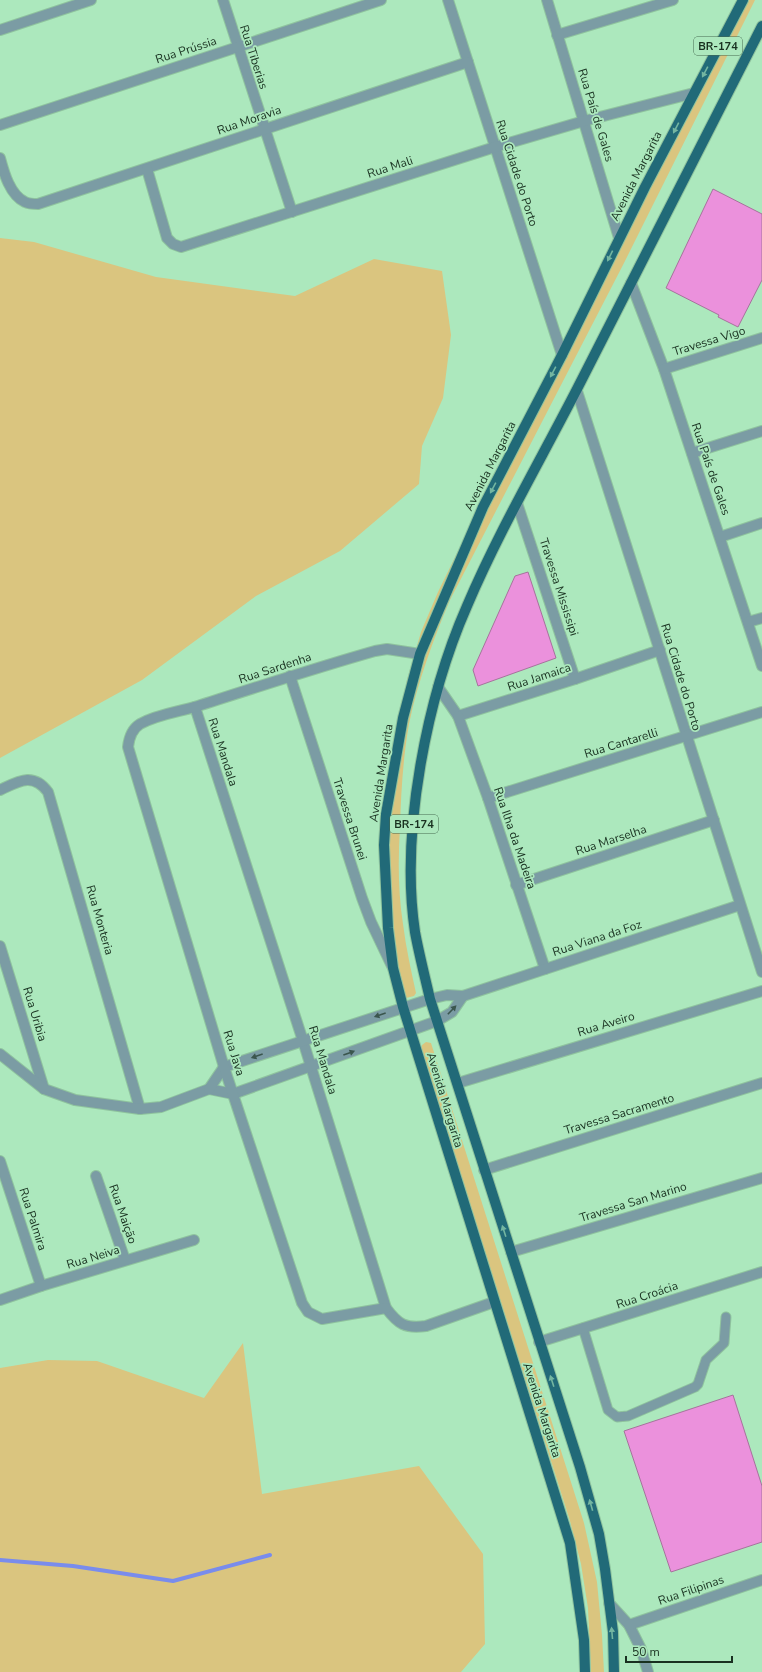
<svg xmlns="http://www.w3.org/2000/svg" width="762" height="1672" font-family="'Nunito Sans',sans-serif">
<rect width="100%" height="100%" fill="#ace8bd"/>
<g fill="#dac57f">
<path d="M741,0H755L624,263L450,600C433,640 418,681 409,724C403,758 401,793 400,827C398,859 398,892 403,924C406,948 411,970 416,993L414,996L406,998L404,997L396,963L387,847L390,778L407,680L421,632L438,592L479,508Z"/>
<polygon points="0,238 34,242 156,277 295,296 374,259 442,271 451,335 443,398 422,446 419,484 340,551 256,596 142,680 0,758"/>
<polygon points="426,1042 431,1043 584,1523 597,1582 602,1635 604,1672 591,1672 588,1608 581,1564 570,1521 421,1049 422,1045"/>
<polygon points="243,1343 262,1494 419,1466 483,1554 485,1644 461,1672 0,1672 0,1368 48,1360 97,1361 204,1398"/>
</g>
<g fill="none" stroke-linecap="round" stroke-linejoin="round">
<polyline stroke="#798cec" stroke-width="4" points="0,1560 73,1566 173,1581 270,1555"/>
</g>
<g fill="#eb91dc" stroke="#a6739c">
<polygon points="713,189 762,214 762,280 738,327 718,317 719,315 666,288"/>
<polygon points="528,572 556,658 478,686 473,670 515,576"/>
<polygon points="733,1395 762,1486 762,1542 671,1572 624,1431"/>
</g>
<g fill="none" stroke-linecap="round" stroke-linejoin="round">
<defs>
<polyline id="service" points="583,1328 608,1410 617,1417 628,1416 695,1387 698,1384 706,1360 724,1343 726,1317"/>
<g id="minor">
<polyline points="223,0 292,212"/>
<polyline points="448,0 562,355"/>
<polyline points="547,0 619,238"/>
<polyline points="0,30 91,0"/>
<polyline points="557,35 673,0"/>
<polyline points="0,125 381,0"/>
<path d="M0,158C4,173 10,195 25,202C29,204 34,204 38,204L468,62"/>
<polyline points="147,169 167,238 173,244 181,247 495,147 584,121 694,93"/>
<polyline points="631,283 664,369 762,666"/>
<polyline points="664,369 762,338"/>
<polyline points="577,391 762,972"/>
<polyline points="692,453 762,431"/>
<polyline points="517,503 575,679"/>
<polyline points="720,537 762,523"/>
<polyline points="748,622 762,618"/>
<polyline points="290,676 362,898 371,922 392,966"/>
<polyline points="438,687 458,716 575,679 660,650"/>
<path d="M195,707L303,1041L386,1308C398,1324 405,1329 426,1326L494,1302"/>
<polyline points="458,716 488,798 545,969"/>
<path d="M0,790C19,781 33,772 48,792L140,1109"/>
<polyline points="488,798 762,712"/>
<polyline points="516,885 714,820"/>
<polyline points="0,946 44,1089"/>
<polyline points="0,1054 44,1089 75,1100 140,1109 161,1107 209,1089 233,1094 437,1021 452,1012 463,996"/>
<polyline points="458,1083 762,991"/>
<polyline points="209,1089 224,1067 430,999 447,995 463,996 740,905"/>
<polyline points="0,1161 41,1286"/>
<polyline points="484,1170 762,1083"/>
<polyline points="96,1176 125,1260"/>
<polyline points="511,1252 762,1178"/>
<polyline points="0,1300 41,1286 194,1240"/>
<path d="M386,1308L322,1319L308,1312L302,1303L224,1067L128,747C129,738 132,729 140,724C158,714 179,712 198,706C257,687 315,668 375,651L387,649L420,654"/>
<polyline points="539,1342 762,1272"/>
<polyline points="609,1603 629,1625 641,1649 648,1672"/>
<polyline points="629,1625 762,1580"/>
</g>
<g id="primary">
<polyline points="585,1672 584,1640 570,1543 403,1007 393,968 388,928 384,845 386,814 403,718 420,654 483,507 562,355 645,187 743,0"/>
<path d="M614,1672L613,1632L605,1569L599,1534L580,1467L430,999C425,977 419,954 415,932C400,832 427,697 467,606C499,531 540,461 577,389C639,268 700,147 762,26"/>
</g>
</defs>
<use href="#service" stroke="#8fc39e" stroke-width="11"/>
<use href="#minor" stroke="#8fc39e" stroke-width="12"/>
<use href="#primary" stroke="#8fc39e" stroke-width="12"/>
<use href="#service" stroke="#7b9ca4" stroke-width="9"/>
<use href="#minor" stroke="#7b9ca4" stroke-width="10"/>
<use href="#primary" stroke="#216a78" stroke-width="10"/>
</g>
<defs><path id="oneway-solid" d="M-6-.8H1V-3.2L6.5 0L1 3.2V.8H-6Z"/></defs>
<g fill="#74b6a1">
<use href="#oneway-solid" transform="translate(705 72) rotate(118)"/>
<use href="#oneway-solid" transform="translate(676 128) rotate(117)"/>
<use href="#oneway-solid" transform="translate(610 256) rotate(116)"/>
<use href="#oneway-solid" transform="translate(553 372) rotate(118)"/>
<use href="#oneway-solid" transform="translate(493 488) rotate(118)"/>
<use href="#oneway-solid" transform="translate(504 1231) rotate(-108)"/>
<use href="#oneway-solid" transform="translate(552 1381) rotate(-108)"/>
<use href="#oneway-solid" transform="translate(591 1505) rotate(-106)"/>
<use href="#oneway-solid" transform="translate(612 1633) rotate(-95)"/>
</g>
<g fill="#3b564e">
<use href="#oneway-solid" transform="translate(452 1010) rotate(-46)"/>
<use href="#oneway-solid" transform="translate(380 1015) rotate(161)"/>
<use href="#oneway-solid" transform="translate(349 1053) rotate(-20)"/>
<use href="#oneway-solid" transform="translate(257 1056) rotate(161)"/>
</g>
<g text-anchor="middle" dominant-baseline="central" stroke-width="3.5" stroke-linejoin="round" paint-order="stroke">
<g fill="#ace8bd" stroke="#45684f" stroke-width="1">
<rect x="694" y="37" width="48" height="18" rx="3"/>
<rect x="390" y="815" width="48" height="18" rx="3"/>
</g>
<g font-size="11" font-weight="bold" fill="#193120">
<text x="718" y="46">BR-174</text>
<text x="414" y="824">BR-174</text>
</g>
<g font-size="12" fill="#193120" stroke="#ace8bd">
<text transform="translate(186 50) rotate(-18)">Rua Prússia</text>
<text transform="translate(254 57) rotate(72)">Rua Tiberias</text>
<text transform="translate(596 115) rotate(73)">Rua País de Gales</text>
<text transform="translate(249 120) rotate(-19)">Rua Moravia</text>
<text transform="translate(390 167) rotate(-18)">Rua Mali</text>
<text transform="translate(517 173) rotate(72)">Rua Cidade do Porto</text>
<text transform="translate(636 176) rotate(-63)">Avenida Margarita</text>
<text transform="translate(709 341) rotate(-17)">Travessa Vigo</text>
<text transform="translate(490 466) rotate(-63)">Avenida Margarita</text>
<text transform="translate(711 469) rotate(71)">Rua País de Gales</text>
<text transform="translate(559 587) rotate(72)">Travessa Mississipi</text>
<text transform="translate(275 668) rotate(-18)">Rua Sardenha</text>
<text transform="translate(539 677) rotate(-18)">Rua Jamaica</text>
<text transform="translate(681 677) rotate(73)">Rua Cidade do Porto</text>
<text transform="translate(621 743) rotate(-17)">Rua Cantarelli</text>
<text transform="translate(223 752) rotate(72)">Rua Mandala</text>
<text transform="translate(381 773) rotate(-81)">Avenida Margarita</text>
<text transform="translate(350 819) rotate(72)">Travessa Brunei</text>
<text transform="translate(515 838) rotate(71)">Rua Ilha da Madeira</text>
<text transform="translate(611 840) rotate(-18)">Rua Marselha</text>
<text transform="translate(100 920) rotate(74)">Rua Monteria</text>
<text transform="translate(597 938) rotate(-18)">Rua Viana da Foz</text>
<text transform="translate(35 1014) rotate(73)">Rua Uribia</text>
<text transform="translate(606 1024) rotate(-17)">Rua Aveiro</text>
<text transform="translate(234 1053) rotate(73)">Rua Java</text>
<text transform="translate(323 1060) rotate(73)">Rua Mandala</text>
<text transform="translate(445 1100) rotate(73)">Avenida Margarita</text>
<text transform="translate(619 1114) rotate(-17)">Travessa Sacramento</text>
<text transform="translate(633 1202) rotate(-17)">Travessa San Marino</text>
<text transform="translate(123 1214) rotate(71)">Rua Maição</text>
<text transform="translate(33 1219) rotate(72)">Rua Palmira</text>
<text transform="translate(93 1257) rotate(-17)">Rua Neiva</text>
<text transform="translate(647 1295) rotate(-18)">Rua Croácia</text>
<text transform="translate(542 1410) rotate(72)">Avenida Margarita</text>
<text transform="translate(691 1590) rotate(-19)">Rua Filipinas</text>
</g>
</g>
<path d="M626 1656v6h106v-6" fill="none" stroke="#193120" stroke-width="2"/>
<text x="632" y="1656" font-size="12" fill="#193120" stroke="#ace8bd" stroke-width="3" paint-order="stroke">50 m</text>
</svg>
